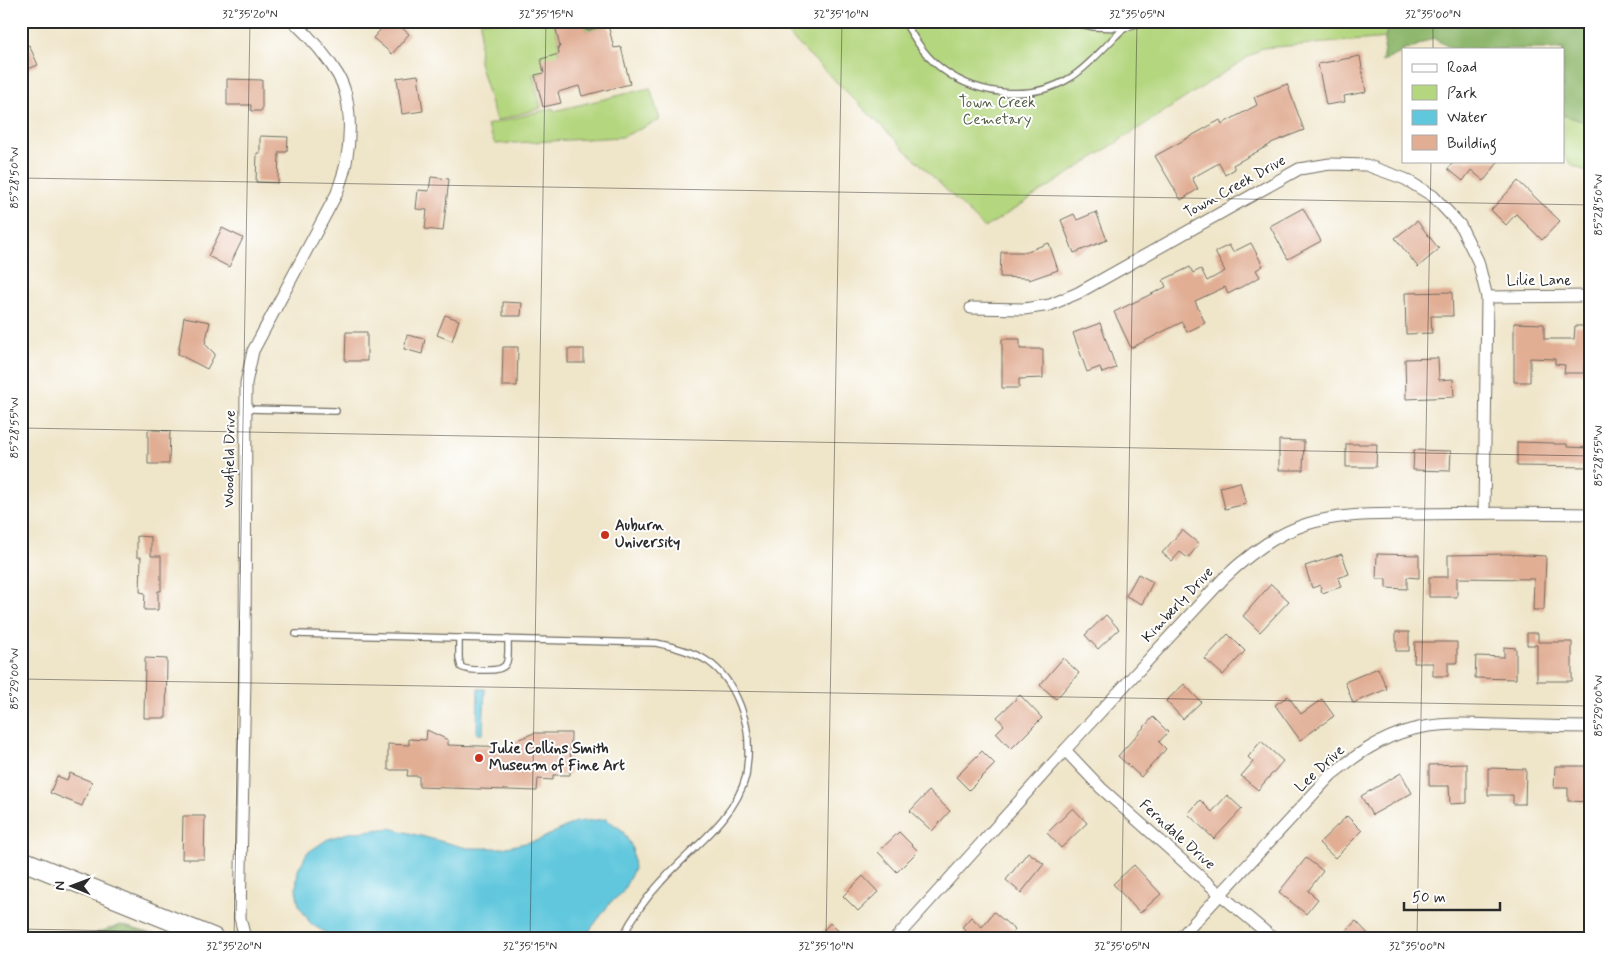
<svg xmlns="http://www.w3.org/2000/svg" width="1612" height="959" font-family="Mynerve,sans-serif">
<rect width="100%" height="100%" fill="#fff"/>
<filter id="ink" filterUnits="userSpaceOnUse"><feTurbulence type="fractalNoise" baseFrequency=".02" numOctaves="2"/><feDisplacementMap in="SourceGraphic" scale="10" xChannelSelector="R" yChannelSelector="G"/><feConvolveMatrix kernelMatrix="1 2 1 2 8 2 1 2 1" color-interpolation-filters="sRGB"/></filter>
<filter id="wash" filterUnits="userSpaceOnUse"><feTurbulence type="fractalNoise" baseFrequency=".0096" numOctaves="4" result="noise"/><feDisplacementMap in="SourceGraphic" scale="20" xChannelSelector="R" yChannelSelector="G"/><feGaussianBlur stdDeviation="1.12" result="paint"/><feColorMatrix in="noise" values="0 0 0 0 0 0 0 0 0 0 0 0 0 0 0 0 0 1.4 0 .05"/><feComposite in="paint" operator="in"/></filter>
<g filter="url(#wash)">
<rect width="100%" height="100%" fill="#efe5c9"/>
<g fill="#b4d67e" stroke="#708054">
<polygon points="481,21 554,21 560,47 558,47 559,54 544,73 533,75 541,108 496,121 479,62"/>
<polygon points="583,21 625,21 586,31"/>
<polygon points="773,21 1591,21 1591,173 1573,166 1563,155 1563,49 1451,33 1262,48 985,228 795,41"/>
<polygon points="650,88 660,120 622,137 495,144 487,125 553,108 554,111"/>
</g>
<g fill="#8fb76d" stroke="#5d714c">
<polygon points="1388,21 1591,21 1591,138 1585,122 1563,115 1563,49 1452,49 1433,38 1410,49 1403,49 1403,52 1382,62"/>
<polygon points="121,925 162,937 164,938 91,938 96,933"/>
</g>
<g fill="#60c7dd" stroke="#467984">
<polygon points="478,689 485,689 483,734 477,734"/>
<polygon points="606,819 622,830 632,847 634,869 622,893 610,903 584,938 339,938 333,937 311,924 299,906 296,889 298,870 307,853 328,839 348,833 390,828 467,848 502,848 539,840 575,822"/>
</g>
<g id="blocks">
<g fill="#e1ae94">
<polygon points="388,21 394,21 409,34 392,54 373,38"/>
<polygon points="554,21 583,21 586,31 608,25 614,48 621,47 630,84 582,96 579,86 558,92 561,103 543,107 535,75 544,73 541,59 559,54 558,47 560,47"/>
<polygon points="29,45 38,65 21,72 21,48"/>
<polygon points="1360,56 1366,92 1344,96 1345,102 1326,105 1318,64"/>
<polygon points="418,75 423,111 402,114 397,78"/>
<polygon points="227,79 262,80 262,111 251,111 251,105 227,105"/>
<polygon points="1287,84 1304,130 1271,143 1271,144 1233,165 1235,169 1225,175 1219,163 1192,178 1198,189 1181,200 1155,156 1220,120 1222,124 1257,105 1254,97"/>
<polygon points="260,136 288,137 287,152 279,152 278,183 256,182 257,153 260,153"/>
<polygon points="1454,161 1499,161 1484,181 1471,170 1463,181 1448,169"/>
<polygon points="431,177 449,179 443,231 425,229 427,210 416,209 418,190 429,191"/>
<polygon points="1518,181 1560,221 1542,240 1516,214 1506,225 1491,210"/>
<polygon points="1303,208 1321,241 1288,259 1270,226"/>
<polygon points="1096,212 1107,240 1074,253 1061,220 1074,214 1077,220"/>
<polygon points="1417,221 1439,249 1418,267 1395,238"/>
<polygon points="222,228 243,238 229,267 208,256"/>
<polygon points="1049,243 1058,270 1029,280 1028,278 1000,277 1001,252 1025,252"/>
<polygon points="1251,243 1263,266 1256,270 1260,277 1228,294 1225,287 1195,301 1205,323 1187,332 1182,322 1131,348 1114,312 1166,287 1163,280 1190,267 1193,273 1201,269 1207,281 1225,271 1215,252 1229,245 1233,252"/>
<polygon points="1452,292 1453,316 1431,316 1432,333 1406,334 1405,293"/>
<polygon points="503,302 522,303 521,316 503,316"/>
<polygon points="445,315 459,320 452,341 437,335"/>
<polygon points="184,317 210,322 205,344 215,354 207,369 178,354"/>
<polygon points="1100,323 1116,368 1102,373 1100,367 1087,372 1073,333"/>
<polygon points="1514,323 1544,324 1544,339 1574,339 1575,326 1591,326 1591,364 1584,364 1584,373 1564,373 1565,365 1555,364 1555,359 1530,358 1530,382 1514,382"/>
<polygon points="346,332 367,332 367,361 345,361"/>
<polygon points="407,335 425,339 422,354 404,349"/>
<polygon points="1002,339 1020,339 1020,349 1043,349 1043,378 1019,379 1019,388 1002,388"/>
<polygon points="503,347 518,347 517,386 502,386"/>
<rect x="568" y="349" width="16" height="14"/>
<polygon points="1438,358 1439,380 1453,379 1454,397 1406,399 1405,359"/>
<polygon points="148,430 170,431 169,464 148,464"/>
<polygon points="1279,440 1304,441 1303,470 1279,470"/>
<polygon points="1517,442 1554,443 1554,444 1567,444 1567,447 1591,448 1591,467 1517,466"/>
<polygon points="1346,444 1377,444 1376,467 1346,467"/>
<polygon points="1414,450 1451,451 1450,471 1413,470"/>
<polygon points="1240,482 1246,504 1225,509 1220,487"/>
<polygon points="1182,530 1199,544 1188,558 1180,552 1172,561 1162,553"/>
<polygon points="137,536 151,537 151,556 161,556 161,591 158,591 158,610 144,610 145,593 140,592 141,557 137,557"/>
<polygon points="1342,554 1349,574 1338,578 1341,587 1322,593 1320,585 1312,588 1305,566"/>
<polygon points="1377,554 1419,555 1419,578 1407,577 1407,589 1386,588 1386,579 1376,579"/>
<polygon points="1507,554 1546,556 1544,610 1533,610 1534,579 1457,578 1457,597 1429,597 1429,577 1448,577 1448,555"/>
<polygon points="1138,574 1153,582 1142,604 1126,596"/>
<polygon points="1271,584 1289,601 1260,632 1243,616"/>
<polygon points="1106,615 1119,629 1098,649 1085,635"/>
<rect x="1396" y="632" width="13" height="19"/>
<polygon points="1527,633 1538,633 1538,642 1572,642 1572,681 1537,681 1537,645 1527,645"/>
<polygon points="1228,634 1245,651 1223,675 1205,659"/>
<polygon points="1415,642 1457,642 1457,663 1448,663 1448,676 1433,676 1433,663 1414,663"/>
<polygon points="1504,647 1516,648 1516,679 1475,678 1476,656 1504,657"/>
<polygon points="145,658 167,659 166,718 144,718"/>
<polygon points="1063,658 1079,673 1056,699 1040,685"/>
<polygon points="1378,668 1387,689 1353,703 1345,682"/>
<polygon points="1184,684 1201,702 1183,719 1166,701"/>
<polygon points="1020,695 1042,718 1011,749 996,733 1004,725 997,717"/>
<polygon points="1288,696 1301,714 1322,699 1334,716 1300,740 1275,705"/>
<polygon points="1153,717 1168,732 1159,742 1166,749 1141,777 1118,756"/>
<polygon points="427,730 448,740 448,745 512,747 512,742 534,733 571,733 570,775 553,775 553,780 538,779 537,791 419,787 419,776 407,776 408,770 388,770 388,744 409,745 409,739 426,740"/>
<polygon points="1261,741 1283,761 1258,790 1241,776 1253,762 1248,757"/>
<polygon points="982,751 995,764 969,790 956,777"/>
<polygon points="1467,764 1467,803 1450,804 1449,786 1429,786 1429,765"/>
<polygon points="1555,766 1591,766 1591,802 1568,801 1568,788 1554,788"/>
<polygon points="1488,768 1526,769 1525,804 1513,804 1513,795 1488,795"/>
<polygon points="70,773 92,782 82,806 50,793 57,776 67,780"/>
<polygon points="1401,773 1412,793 1372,815 1361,796"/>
<polygon points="929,791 950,811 932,831 910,811"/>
<polygon points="1227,795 1242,809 1214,839 1188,814 1200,800 1212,812"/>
<polygon points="1073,808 1087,823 1061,848 1047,833"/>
<polygon points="183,816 205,816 204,859 182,859"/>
<polygon points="1347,816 1362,831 1335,858 1319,843"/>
<polygon points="899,832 918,851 897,872 878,852"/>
<polygon points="1028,852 1044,864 1021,893 1006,880"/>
<polygon points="1306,858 1323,871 1308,891 1318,899 1306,914 1279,892"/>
<polygon points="1134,865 1161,894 1140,913 1113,884"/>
<polygon points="863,876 878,892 858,911 843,896"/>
<polygon points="994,912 1015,930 1009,938 959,938 966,930 962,927 971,917 982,927"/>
<polygon points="1356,921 1372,938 1338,938"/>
<polygon points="830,923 846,938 817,938"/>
</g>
</g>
</g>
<g filter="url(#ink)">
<use href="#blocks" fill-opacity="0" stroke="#706c62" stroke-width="1"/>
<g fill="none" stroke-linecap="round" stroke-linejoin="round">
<defs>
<g id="service">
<path d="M904,21C913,36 923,53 936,64C971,95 1029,103 1070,78C1085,69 1098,54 1110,42C1114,38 1119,32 1124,29C1130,24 1144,23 1153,21"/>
<polyline points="1067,21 1094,27 1125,28"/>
<polyline points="246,409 336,411"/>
<path d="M296,634L656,643C699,652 723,662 740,705C747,724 749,736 748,757C747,763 747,770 746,776C734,821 691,848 661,882C646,898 632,918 622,938"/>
<path d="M459,638V658L461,667C469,671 477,670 485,670C511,671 508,662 508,639"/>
</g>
<g id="minor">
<polyline points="1487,297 1591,296"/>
<polyline points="971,308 1024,309 1050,305 1078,293 1299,169 1330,164 1366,165 1405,179 1433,196 1460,225 1478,261 1487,297 1484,513"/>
<polyline points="1065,750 1101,788 1221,895 1273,938"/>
<path d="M245,938L240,918L245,678L246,383L253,351L337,193C340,183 344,173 346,163C351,137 352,98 338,75C326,55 310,37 293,21"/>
<path d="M896,938L1065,750L1223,579C1247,556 1275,534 1307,524C1341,513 1378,515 1413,514C1472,513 1531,513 1591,514"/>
<path d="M1180,938L1331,775C1355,756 1380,738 1410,730C1439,722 1469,724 1498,725C1529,726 1560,727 1591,727"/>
</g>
<polyline id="primary" points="21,860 214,938"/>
</defs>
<use href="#service" stroke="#706c62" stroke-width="8"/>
<use href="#minor" stroke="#706c62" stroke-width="13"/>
<use href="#primary" stroke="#706c62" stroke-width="21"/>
<use href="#service" stroke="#fff" stroke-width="5.5"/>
<use href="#minor" stroke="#fff" stroke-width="11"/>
<use href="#primary" stroke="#fff" stroke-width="19"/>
</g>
</g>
<path fill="none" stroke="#2b2b2b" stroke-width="1" stroke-opacity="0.45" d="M1433,49V21M21,178L1591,205M21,428L1591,456M21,679L1591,706M21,929L503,938M234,938L250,21M530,938L546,21M826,938L842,21M1121,938L1137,21M1417,938L1431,161"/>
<g fill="#c8321e" stroke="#fff" stroke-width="2">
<circle cx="605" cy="535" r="5"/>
<circle cx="479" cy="758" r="5"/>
</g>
<g text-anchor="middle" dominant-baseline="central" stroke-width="4" stroke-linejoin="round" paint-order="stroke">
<g font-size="15" fill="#545e44" stroke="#fff">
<text x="997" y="103">Town Creek<tspan x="997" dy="17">Cemetary</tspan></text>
</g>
<g font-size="15" fill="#2b2b2b" stroke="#fff">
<text transform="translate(1235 187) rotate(-29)">Town Creek Drive</text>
<text x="1539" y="281">Lilie Lane</text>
<text transform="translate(230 459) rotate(-89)">Woodfield Drive</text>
<text transform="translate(1178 605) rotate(-47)">Kimberly Drive</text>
<text transform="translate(1320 769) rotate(-43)">Lee Drive</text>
<text transform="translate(1177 835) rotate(42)">Ferndale Drive</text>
</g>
<g font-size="15" font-weight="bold" fill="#2b2b2b" stroke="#fff" text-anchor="start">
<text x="615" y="526">Auburn<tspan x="615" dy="17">University</tspan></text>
<text x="489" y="749">Julie Collins Smith<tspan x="489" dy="17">Museum of Fine Art</tspan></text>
</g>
</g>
<rect width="1612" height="959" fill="none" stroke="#fff" stroke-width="55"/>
<rect x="1402" y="48" width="162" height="115" fill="#ffffff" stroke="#aaaaaa"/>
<rect x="1412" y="64" width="25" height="8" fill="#ffffff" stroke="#aaaaaa"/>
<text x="1447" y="72" font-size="15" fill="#2b2b2b">Road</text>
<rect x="1412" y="85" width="25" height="15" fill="#b4d67e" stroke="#aaaaaa"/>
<text x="1447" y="98" font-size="15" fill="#2b2b2b">Park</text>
<rect x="1412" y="110" width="25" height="15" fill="#60c7dd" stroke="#aaaaaa"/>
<text x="1447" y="122" font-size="15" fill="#2b2b2b">Water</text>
<rect x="1412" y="135" width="25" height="15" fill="#e1ae94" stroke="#aaaaaa"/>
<text x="1447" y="148" font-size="15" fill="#2b2b2b">Building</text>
<g transform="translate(72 886) rotate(271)" stroke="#ffffff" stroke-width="4" paint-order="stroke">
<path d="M0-4L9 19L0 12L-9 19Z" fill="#2b2b2b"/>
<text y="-8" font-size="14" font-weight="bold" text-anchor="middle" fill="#2b2b2b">N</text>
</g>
<path d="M1404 902v8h96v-8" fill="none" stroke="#2b2b2b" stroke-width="2.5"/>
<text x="1412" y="902" font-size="15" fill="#2b2b2b" stroke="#ffffff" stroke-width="4" paint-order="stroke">50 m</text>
<rect x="28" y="28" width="1556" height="904" fill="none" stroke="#2b2b2b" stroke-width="2"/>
<g font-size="12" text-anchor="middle" fill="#2b2b2b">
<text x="250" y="18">32°35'20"N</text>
<text x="546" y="18">32°35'15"N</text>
<text x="841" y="18">32°35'10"N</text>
<text x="1137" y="18">32°35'05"N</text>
<text x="1433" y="18">32°35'00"N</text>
<text transform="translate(14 178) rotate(-90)" y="4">85°28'50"W</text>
<text transform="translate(1598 205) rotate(-90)" y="4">85°28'50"W</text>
<text transform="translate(14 428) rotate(-90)" y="4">85°28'55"W</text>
<text transform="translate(1598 456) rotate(-90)" y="4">85°28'55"W</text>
<text transform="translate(14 679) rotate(-90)" y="4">85°29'00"W</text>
<text transform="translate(1598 706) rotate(-90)" y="4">85°29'00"W</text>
<text x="234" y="950">32°35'20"N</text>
<text x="530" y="950">32°35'15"N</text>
<text x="826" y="950">32°35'10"N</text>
<text x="1122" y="950">32°35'05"N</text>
<text x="1417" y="950">32°35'00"N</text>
</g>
</svg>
